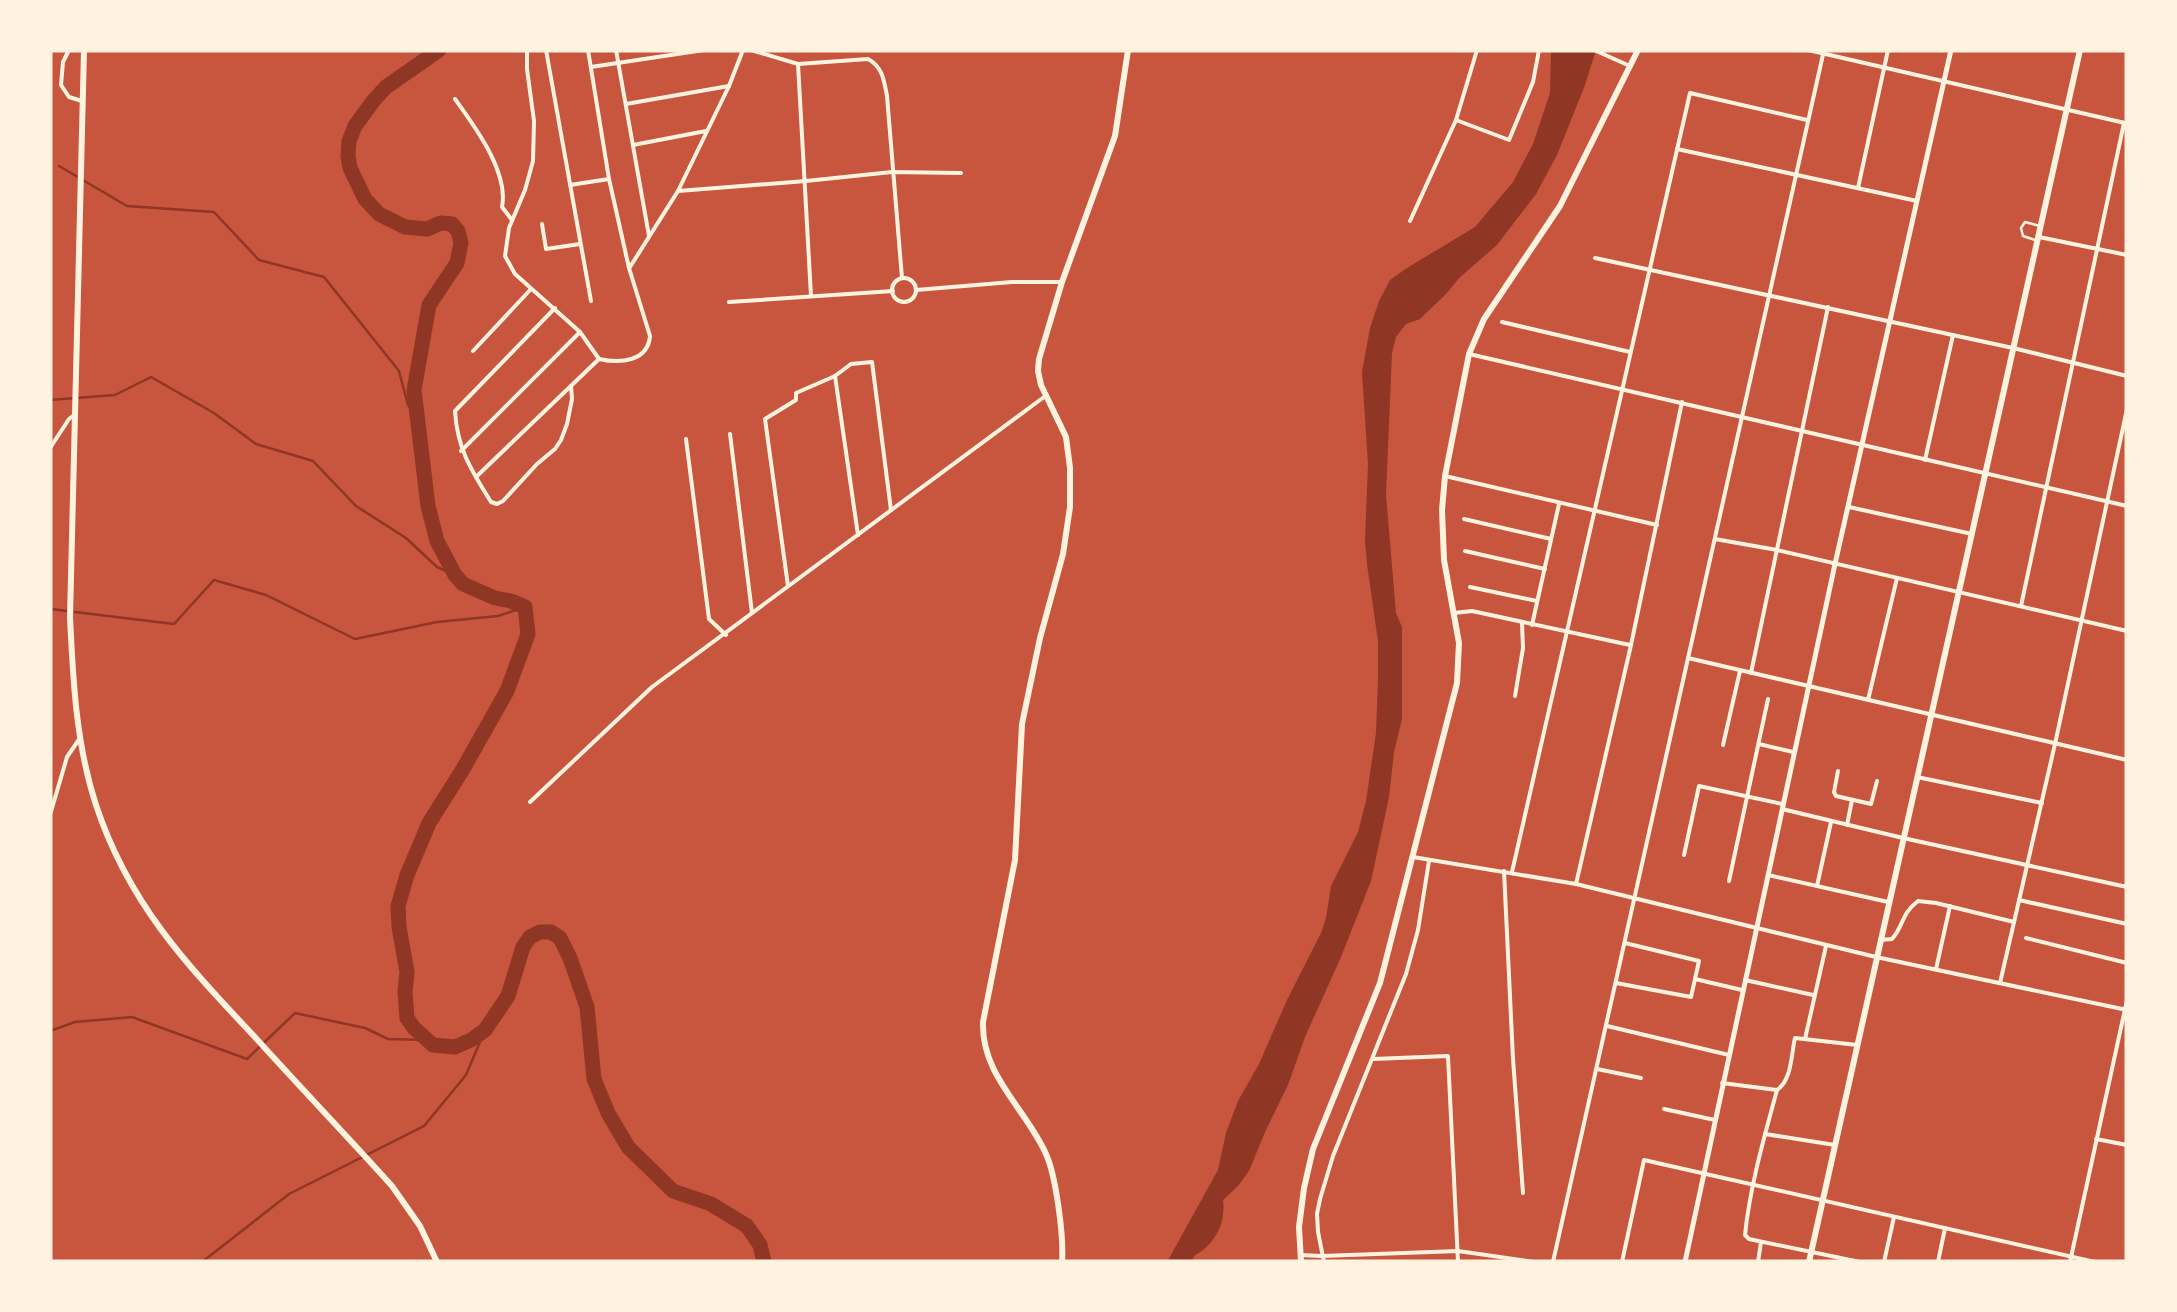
<svg xmlns="http://www.w3.org/2000/svg" width="2177" height="1312" font-family="Barlow,sans-serif">
<rect width="100%" height="100%" fill="#c8553d"/>
<path fill="#8f3625" d="M1551,50H1596L1585,85L1557,155L1536,194L1497,245L1459,278L1447,293L1420,319L1406,324L1396,337L1392,353L1386,495L1396,613L1402,627V719L1394,752L1389,797L1371,881L1341,957L1305,1037L1288,1085L1265,1132L1249,1171L1238,1186L1223,1200C1226,1224 1215,1244 1194,1256L1192,1262H1167L1218,1170L1226,1133L1238,1101L1259,1064L1287,1000L1321,933L1326,918L1331,886L1358,832L1366,801L1376,733L1378,680V641L1367,564L1365,540L1368,464L1362,372L1370,328L1379,301L1390,280L1407,268L1475,227L1513,182L1533,144L1550,93Z"/>
<g fill="none" stroke-linecap="round" stroke-linejoin="round">
<g stroke="#8f3625" stroke-width="2.5">
<polyline points="59,166 127,206 214,212 259,260 324,277 399,371 408,405 415,412"/>
<polyline points="50,400 115,395 151,377 214,413 256,444 313,461 356,506 406,538 437,567 455,575"/>
<polyline points="50,612 52,609 67,611"/>
<polyline points="75,612 174,624 214,580 266,595 355,639 437,622 498,616 525,607"/>
<polyline points="50,1031 75,1022 132,1017 247,1059 295,1013 365,1028 388,1039 425,1040"/>
<polyline points="202,1262 289,1194 424,1126 466,1075 485,1030"/>
</g>
<polyline stroke="#8f3625" stroke-width="15" points="439,50 386,87 374,100 355,126 349,141 348,156 350,168 365,199 379,214 405,227 427,229 441,223 452,224 458,231 461,243 457,263 429,305 414,390 428,506 437,541 455,575 463,584 495,598 511,601 525,607 528,634 507,691 463,769 429,823 407,875 398,906 399,927 407,972 405,992 407,1018 414,1028 433,1045 455,1047 471,1040 485,1030 508,996 523,947 530,937 540,932 551,932 560,938 570,958 587,1007 594,1079 608,1113 628,1147 673,1191 711,1204 747,1226 760,1245 764,1262"/>
<polyline stroke="#fff3e0" stroke-width="2.5" points="2038,241 2023,236 2021,228 2025,222 2040,226"/>
<g stroke="#fff3e0" stroke-width="4">
<polyline points="69,50 63,62 61,85 69,97 82,101"/>
<path d="M527,50V69L534,121L533,161L525,190L509,228L505,256L515,274L580,332L599,359C621,364 648,361 650,336L629,268L609,179L588,50"/>
<polyline points="546,50 591,301"/>
<polyline points="616,50 649,236"/>
<path d="M751,50L798,64L868,59C883,67 884,81 887,96L902,278"/>
<polyline points="1594,50 1630,66"/>
<polyline points="1808,50 2125,123"/>
<polyline points="798,64 811,296"/>
<polyline points="591,67 704,50"/>
<path d="M455,99C475,127 509,172 502,207L512,220"/>
<polyline points="626,104 729,86"/>
<polyline points="1456,120 1509,140 1533,82 1539,50"/>
<polyline points="633,145 706,131"/>
<polyline points="1677,149 1917,201"/>
<polyline points="570,185 609,179"/>
<polyline points="1858,188 1888,50"/>
<polyline points="678,191 806,181 892,172 961,173"/>
<polyline points="1410,221 1456,120 1477,50"/>
<polyline points="542,224 546,249 580,244"/>
<polyline points="2039,237 2127,255"/>
<polyline points="1595,258 2013,348 2127,376"/>
<polyline points="630,267 678,191 729,86 743,50"/>
<circle cx="904" cy="290" r="12"/>
<polyline points="916,290 1012,282 1062,282"/>
<polyline points="729,302 893,291"/>
<path d="M555,308L455,411C457,449 472,471 491,502L497,504L503,501L537,464L555,449L561,440L567,424L572,399L571,386"/>
<polyline points="1502,322 1630,352"/>
<polyline points="473,351 531,289"/>
<polyline points="1469,354 2127,506"/>
<polyline points="835,376 858,535"/>
<polyline points="730,434 752,613"/>
<polyline points="686,439 709,619 726,635"/>
<polyline points="50,448 69,419 74,415"/>
<polyline points="461,451 580,332"/>
<polyline points="1925,460 1953,335"/>
<polyline points="1445,476 1657,525"/>
<polyline points="476,477 599,359"/>
<polyline points="1849,507 1972,534"/>
<polyline points="1464,519 1551,539"/>
<polyline points="1715,539 1777,550 2127,631"/>
<polyline points="1465,551 1545,569"/>
<polyline points="788,586 765,419 796,400 796,393 835,376 851,364 872,362 891,510"/>
<polyline points="1470,587 1537,601"/>
<polyline points="2021,606 2124,123"/>
<polyline points="1454,613 1472,611 1630,645"/>
<polyline points="1532,625 1559,504"/>
<polyline points="1688,658 2127,760"/>
<polyline points="1751,673 1828,307"/>
<polyline points="1515,696 1523,648 1522,623"/>
<polyline points="1868,700 1897,578"/>
<polyline points="1759,744 1793,752"/>
<polyline points="1723,745 1740,671"/>
<polyline points="1838,771 1834,792 1836,796 1871,804 1877,781"/>
<polyline points="1917,777 2042,803"/>
<polyline points="530,802 652,687 1044,397"/>
<polyline points="1782,809 1903,838 2127,887"/>
<polyline points="50,815 67,757 80,738"/>
<polyline points="1847,825 1852,800"/>
<polyline points="1684,855 1699,786 1782,804"/>
<polyline points="1413,857 1576,884 1876,957 2127,1010"/>
<polyline points="1504,871 1513,1059 1523,1193"/>
<polyline points="1512,872 1690,93 1807,120"/>
<polyline points="1768,875 1888,902"/>
<polyline points="1729,881 1768,699"/>
<polyline points="1576,884 1631,645 1682,402"/>
<polyline points="1817,886 1831,822"/>
<polyline points="2019,900 2127,924"/>
<polyline points="2026,938 2127,963"/>
<path d="M1880,940L1892,939C1905,924 1900,915 1918,901L1936,903L2014,922"/>
<polyline points="1936,969 1950,906"/>
<polyline points="1695,979 1742,990"/>
<polyline points="1745,980 1813,995"/>
<polyline points="1616,983 1691,997 1699,961 1625,943"/>
<polyline points="2000,983 2055,744 2127,409"/>
<polyline points="1607,1026 1729,1055"/>
<polyline points="1805,1039 1826,946"/>
<path d="M1857,1045L1795,1038C1791,1055 1792,1080 1777,1090C1764,1138 1750,1186 1745,1235L1749,1239L1860,1262"/>
<polyline points="1373,1059 1448,1056 1458,1262"/>
<polyline points="1597,1069 1641,1078"/>
<polyline points="1722,1083 1777,1090"/>
<polyline points="1664,1109 1715,1120"/>
<polyline points="1765,1134 1835,1145"/>
<polyline points="2096,1139 2127,1145"/>
<polyline points="1300,1255 1322,1256 1458,1251 1534,1262"/>
<polyline points="1324,1262 1318,1232 1317,1214 1320,1199 1333,1156 1406,974 1418,930 1429,861"/>
<polyline points="1553,1262 1824,50"/>
<polyline points="1622,1262 1644,1160 2095,1262"/>
<polyline points="1758,1262 1761,1242"/>
<polyline points="1884,1262 1894,1217"/>
<polyline points="1938,1262 1945,1228"/>
<polyline points="2070,1262 2127,1000"/>
</g>
<polyline stroke="#fff3e0" stroke-width="5" points="1685,1262 1835,564 1951,50"/>
<g stroke="#fff3e0" stroke-width="6">
<path d="M1062,1262C1064,1237 1056,1176 1046,1154C1026,1109 981,1075 983,1022L1015,860L1022,724L1040,638L1063,554L1070,507V468L1066,437L1041,385L1038,371L1039,359L1062,282L1115,136L1128,50"/>
<polyline points="1301,1262 1299,1227 1304,1188 1313,1149 1380,983 1457,683 1459,643 1444,560 1442,510 1445,476 1469,354 1484,319 1560,206 1638,50"/>
<polyline points="1809,1262 2080,50"/>
</g>
<path stroke="#fff3e0" stroke-width="6" d="M84,50L70,617C73,680 76,744 96,805C128,902 185,963 253,1035C299,1086 346,1135 392,1186L420,1226L437,1262"/>
</g>
<rect width="2177" height="1312" fill="none" stroke="#fff3e0" stroke-width="105"/>
</svg>
